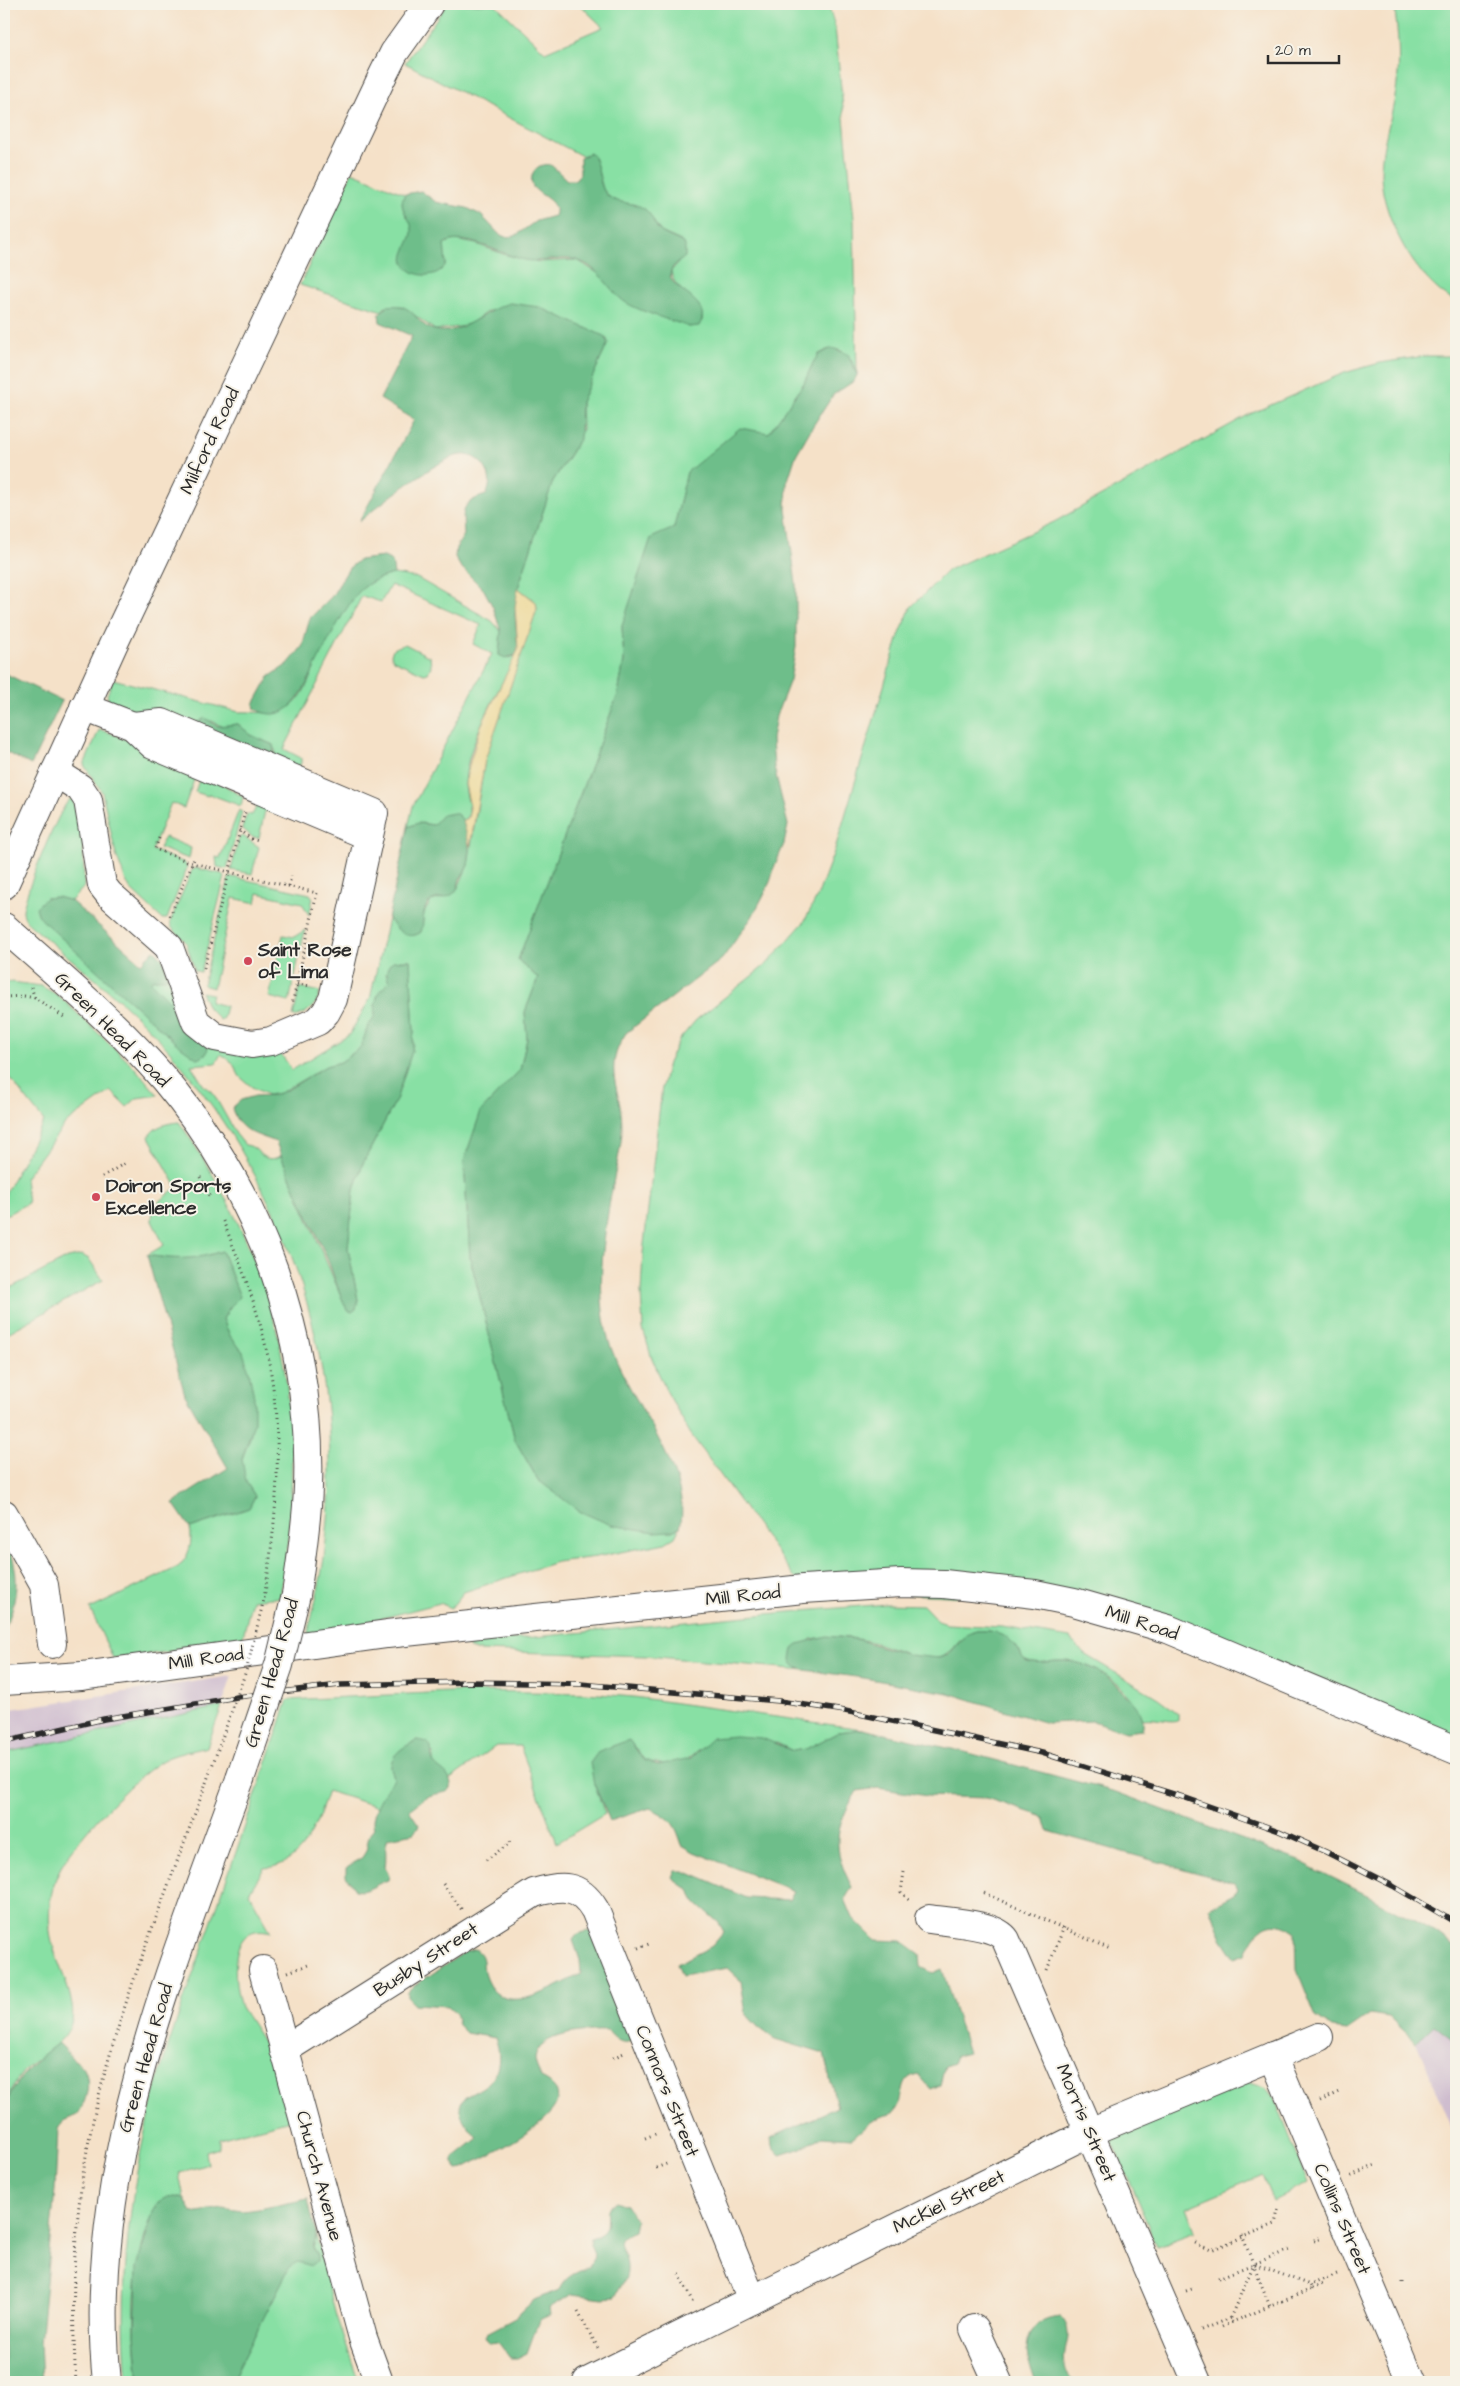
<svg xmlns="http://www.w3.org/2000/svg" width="1460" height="2386" font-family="'Architects Daughter',sans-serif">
<rect width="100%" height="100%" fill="#f7f3e8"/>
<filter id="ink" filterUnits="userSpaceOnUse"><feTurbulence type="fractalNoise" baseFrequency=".02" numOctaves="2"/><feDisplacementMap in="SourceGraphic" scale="10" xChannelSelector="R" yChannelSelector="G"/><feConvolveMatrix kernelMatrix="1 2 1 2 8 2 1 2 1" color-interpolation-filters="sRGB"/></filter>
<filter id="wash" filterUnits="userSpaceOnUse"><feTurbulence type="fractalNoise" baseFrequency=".0096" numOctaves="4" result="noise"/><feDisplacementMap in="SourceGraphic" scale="20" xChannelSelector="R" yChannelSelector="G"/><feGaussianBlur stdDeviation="1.12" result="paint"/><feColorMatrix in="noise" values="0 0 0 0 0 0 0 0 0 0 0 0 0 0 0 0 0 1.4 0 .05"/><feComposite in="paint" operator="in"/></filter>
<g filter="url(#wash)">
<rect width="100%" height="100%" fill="#f5e1c8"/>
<g fill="#cfbdcf">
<polygon points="232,1676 222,1706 4,1753 4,1710"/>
<polygon points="1436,1933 1456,1948 1456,2136 1416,2042"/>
</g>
<g fill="#88e0a4" stroke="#5a8668" fill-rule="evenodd">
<path d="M447,4H495L545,52L603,27L579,4H828L835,27L854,219L857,375C853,358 844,346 826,350L814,361L804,383L769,433L687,472L674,528L622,626L624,661L618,694L518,960L538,978L525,1012L527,1038L520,1070L481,1112L464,1161L470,1257L515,1440L538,1480L672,1531L680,1527L675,1537L665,1543L596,1557L556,1562L464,1592L451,1608L440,1603L307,1638C313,1609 322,1579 325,1549C348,1366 291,1195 172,1054C131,1005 78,966 29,924C26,920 23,916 23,910C24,895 59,808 70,799L73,800L83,837L84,887L71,901L57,897L46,898L40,905L38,914L177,1044L279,1051L292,1070L349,1035L370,999L388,919C395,928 410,940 421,932L424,913L431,901L443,898L458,888L468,865L485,760L537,609L536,602L518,588L553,481L576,445L582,429L581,402L608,343L607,339L539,307L488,311L471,323L459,327L435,330L402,306L385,307L382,311L300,285L352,172L405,194C396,209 412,217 413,232C413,243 402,251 404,262L445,252L442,247L444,244L455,240L476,244L506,255L539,262L577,260L602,276L614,292L641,308L689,327L702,321C706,299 674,295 671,271L679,262L681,241L661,232L645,210L638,206L615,201L609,197L603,189L596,163L586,154L582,156L405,63ZM399,960H410L414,1032L412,1051L396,1100L363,1163L354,1189L348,1248L358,1300L347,1310L281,1156C260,1166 261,1146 245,1145L236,1134L212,1091L204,1086L191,1065L216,1063L221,1054L232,1062L240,1077L252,1087L268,1095L280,1093L326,1066L341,1062L361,1047L368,1026L375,1016V1005L378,994L389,982L386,973Z"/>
<path d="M1394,4H1456V302C1417,282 1383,220 1381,176C1380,147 1392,119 1396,91C1401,61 1398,33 1394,4Z"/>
<polygon points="1425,356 1456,356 1456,1750 1074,1602 803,1589 690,1433 666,1390 651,1356 643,1329 641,1292 643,1253 662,1087 668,1063 679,1040 696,1020 767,964 804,922 817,897 835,849 899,636 911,607 948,570 1054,522 1250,414 1344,373 1380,363"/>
<path d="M394,574L417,578L492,621L501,631L499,655L510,658L516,655C499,691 466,743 465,784C465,794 470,803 469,814L463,821C453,806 442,818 433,825L421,823L408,827L413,806L492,654L473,644L481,625L391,585L381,602L362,596L284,749L301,758V763L298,768L269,762L276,753L273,745L251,735L238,724L221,726L212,721C189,724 126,718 109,701L107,695L113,679L239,712C253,711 268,715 281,711C303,705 309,678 318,660C326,643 349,599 363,588C371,581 383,576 394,574Z"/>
<polygon points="405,644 430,657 431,666 428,673 424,674 393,660 391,655 393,649"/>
<polygon points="99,730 108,732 198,769 184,808 171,803 152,850 185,863 187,868 167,919 162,919 130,889 125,879 116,855 102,792 84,765"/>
<polygon points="202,771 243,797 241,806 209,794 208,796 195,792"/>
<polygon points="259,802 289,816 265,811 259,838 252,837 242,828 247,814 252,815"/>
<polygon points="239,810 242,812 227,869 217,867 216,857 220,858"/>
<polygon points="243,836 259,847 252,874 231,870 239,838"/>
<polygon points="165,837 191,848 189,859 159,848"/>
<polygon points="196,868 222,874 225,877 201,972 195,971 186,942 172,928 170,922 192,870"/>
<polygon points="233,877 310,894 313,898 309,915 302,903 258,893 256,903 233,898 213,988 203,985 229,878"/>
<polygon points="305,930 289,1002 269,997 283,935 294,937"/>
<polygon points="167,971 183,1022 169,1000 151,982 153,979 165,978"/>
<polygon points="12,982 41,986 59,996 134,1067 158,1095 137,1098 127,1107 111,1091 66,1123 25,1178 28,1203 4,1216 4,1196 44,1121 4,1071 4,983"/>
<path d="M300,987L320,992C318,1005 306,1015 293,1017Z"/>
<polygon points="201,992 212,994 210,1002 226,1006 223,1018 220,1020 208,1008"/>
<path d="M179,1122C285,1276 310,1413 280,1597L252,1600L241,1644L113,1658L90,1609L178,1567C189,1557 193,1543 190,1528L249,1508L255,1496L246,1482L242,1469V1459L251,1435L243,1352L230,1336L223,1319L230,1307L240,1297L222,1251C216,1253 209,1256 203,1257C185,1262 165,1259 147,1255L164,1245L152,1221L153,1206L177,1187L149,1137C153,1126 168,1123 179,1122Z"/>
<polygon points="82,1255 89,1259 103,1280 4,1335 4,1291 68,1258"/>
<path d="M887,1604L923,1605L938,1621L947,1624L1002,1627L1070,1638L1084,1654L1158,1698L1178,1713V1720C1170,1723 1156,1717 1143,1719C1129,1688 1095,1660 1060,1661C1049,1661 1037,1665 1026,1660C1021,1658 1020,1653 1017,1649C1007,1636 992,1629 977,1631C952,1636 958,1661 926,1658C908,1656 892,1648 875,1643C854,1637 831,1635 811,1639L798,1668L804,1670L647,1656L478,1651L469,1648L470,1644L475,1643L777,1613Z"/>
<path d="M468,1691L586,1693L634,1697L862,1729L839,1732L806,1749L793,1751L777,1743L697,1751C684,1766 662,1766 644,1760L637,1749L594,1784L605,1814L557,1843L520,1746H496L449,1780L433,1762V1753L418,1740L399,1751L391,1767L394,1779L378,1807L328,1791C317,1823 304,1866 264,1868L249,1893L271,1932C227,1920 233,1983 241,2007L275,2060L290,2120L219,2139V2148L206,2152L208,2164L179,2173L184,2198L176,2196L159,2202C130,2256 132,2323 139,2382H127C117,2271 133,2157 167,2050C180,2009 195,1969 209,1929C236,1853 262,1777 288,1700Z"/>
<path d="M222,1706L207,1747C194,1750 179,1753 167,1758C138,1771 71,1844 58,1873C50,1891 48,1913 50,1932C53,1959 77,1996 72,2020C67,2044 39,2054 24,2071C14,2082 9,2095 4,2108V1753Z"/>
<polygon points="1247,2082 1264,2088 1274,2097 1308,2183 1273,2200 1262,2175 1186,2207 1195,2232 1157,2246 1113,2144 1113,2136"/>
<polygon points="316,2235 336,2316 359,2382 231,2382 289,2267 313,2248"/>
</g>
<g fill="#6ebe8a" stroke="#4c745a">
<path d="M590,153C600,159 597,184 607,195C617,205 632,201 643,208C652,213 653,223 659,230C666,237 678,238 685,245V257C682,260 676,263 673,267C657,289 717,297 699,326L689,327L681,324C666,319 632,309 621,299C607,287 601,271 582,262C566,254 543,264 525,260C504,256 463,231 444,244L446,264C438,279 412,279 404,263C400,254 413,240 412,230C411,216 396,209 405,194L421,191L436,202L467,208L481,215L499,234L505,237L515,236L536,221L554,216C560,201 541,197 533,187C528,174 537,162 551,165L567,180H576L580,174V158Z"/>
<path d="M510,303L539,307L604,336L608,343L581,402L580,438L553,481L518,588L515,615L518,650L516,655L505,658L499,655L501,631L493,607L484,590L460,566L455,557L456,548L464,535C463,511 459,503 486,495C491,486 491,475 484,466C478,459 471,454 461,455C441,456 376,507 359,522L414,420L380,399L412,336L380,322L379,314L388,306C415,302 414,324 434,330C462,337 485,309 510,303Z"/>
<path d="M832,348L848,354L857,375L854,381L833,395L811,429L796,455L787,483L786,509L796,584V647L790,680L776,716L772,739L774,767L788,825L784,844L775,865L769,885L752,917L722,959L626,1033C601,1071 622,1088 622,1127C622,1146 616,1166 613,1184C604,1233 595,1289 608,1338C623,1394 694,1470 680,1527L672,1531L655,1532L611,1525L579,1511L538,1480L515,1440L470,1257L464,1161L481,1111L520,1070L527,1039L525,1012L538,978L518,960L618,694L624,661L622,626L651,538L674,528L687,472L740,428L769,433L804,383L814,361L819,354Z"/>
<path d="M384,557L392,561L394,574C383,576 371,581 363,588C349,599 329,640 320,657C307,680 293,730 255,709L254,704L269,677L288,664L302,647L310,618L332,596L349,568L359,560Z"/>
<polygon points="4,673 62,701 31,765 4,751"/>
<polygon points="205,718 218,726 238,724 251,735 273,745 275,758 196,723"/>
<path d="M454,813C469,817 471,852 468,865C466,870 463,874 460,879C458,884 458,890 454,893C446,901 433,895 427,905C422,913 424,924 421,932C408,942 396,929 388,919L408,827L418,823L433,825L442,815Z"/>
<path d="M57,897L71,901L141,963L154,950C163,956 168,967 166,979H153L151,982L169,1000L187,1028L208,1046L207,1053L198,1059L177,1044L43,921L38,914L36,907L46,898Z"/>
<path d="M410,960L414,1032L412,1051L396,1100L363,1163L354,1189L348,1248L358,1300L356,1309L352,1312L347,1310C340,1295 335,1279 329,1263C312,1222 291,1184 276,1142C256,1134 238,1132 232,1108L241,1100L255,1096L274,1095L287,1090L326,1066L341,1062L361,1047L368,1026L375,1016V1005L378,994L389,982C386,973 385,968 393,961Z"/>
<path d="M222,1251L240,1297L230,1307L223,1319L230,1336L243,1352L249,1371L254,1397V1423L242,1459L246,1482L255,1496L249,1508L190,1528L173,1503L228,1468L185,1395L147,1255C174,1260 196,1260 222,1251Z"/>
<path d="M4,1538C22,1569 18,1600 4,1631Z"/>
<path d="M976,1631C993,1630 1007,1632 1016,1648C1019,1652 1021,1657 1025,1660C1035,1665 1049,1661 1059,1661C1091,1660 1111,1679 1131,1700C1139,1708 1146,1719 1142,1730L1126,1732L1093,1721L1047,1723L948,1693L864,1678L804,1670L793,1664L791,1660L793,1648L798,1644L827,1636L856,1639L909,1655L939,1658L948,1655L966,1635Z"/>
<path d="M862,1729L961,1751L1116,1792L1299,1861L1373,1898L1436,1933L1456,1948V2042L1434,2025L1416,2042L1389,2017L1370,2014L1347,2030L1332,2028L1316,2017L1297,1970L1296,1932C1269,1915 1257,1928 1246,1954L1235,1958L1222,1938L1210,1907L1235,1894L1238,1888L1234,1883L1048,1831L1044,1817L986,1798L927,1796L878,1788L857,1791C834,1829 831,1847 852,1887L845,1899L853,1918L875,1940L902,1941L920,1954L921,1967L933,1973L942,1969L968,2053L956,2056L953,2063L945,2066L940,2085L931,2089L918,2074C903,2077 904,2087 901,2100C900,2105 895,2110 892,2114C871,2118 868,2125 852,2138L822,2136L802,2148L780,2155L772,2146L771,2138L837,2107L824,2054L775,2039L759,2028L746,2014L741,1981L727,1968L682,1976L677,1964L712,1946L724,1932L719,1923L696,1903L689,1890L672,1878L675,1871H684L747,1898L789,1900L794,1891L694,1852L682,1845C675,1823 671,1818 650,1808L610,1821L594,1784L590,1763L599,1751L629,1740L644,1760L658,1765L691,1758L712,1738L735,1736L762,1738L793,1751L806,1749L839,1732Z"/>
<path d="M418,1740C436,1743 429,1748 433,1761C435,1767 443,1770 447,1775C460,1795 440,1792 432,1795C424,1797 416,1805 409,1810L419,1825L414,1833L388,1838C384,1846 387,1856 385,1867L389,1876L388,1880C377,1883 366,1894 355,1890L346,1876V1868C351,1863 360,1861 363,1856C370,1847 365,1837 374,1828C369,1815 385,1790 394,1779C394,1776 391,1771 391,1768C390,1753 407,1745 418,1740Z"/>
<path d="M588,1931L592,1933L633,2036L632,2041C621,2045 615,2039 608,2031C589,2030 536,2032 535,2059C535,2064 539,2072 541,2078C600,2105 485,2156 464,2168L458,2169L453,2163V2158L478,2138C468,2127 450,2108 467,2096C474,2092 481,2089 487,2084C501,2073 501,2052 495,2038L466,2033L458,2025L455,2012L448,2006L414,2004L408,1998V1992L414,1986L466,1951L475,1949C487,1957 481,1964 485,1976C501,2022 553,1988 581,1974L580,1960L573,1940L578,1934Z"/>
<path d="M58,2043C64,2047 66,2051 71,2057C75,2061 83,2065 85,2071C91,2085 86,2103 77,2115L63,2121L58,2129L55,2190L40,2343L42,2382H4V2108C16,2079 33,2062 58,2043Z"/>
<polygon points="176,2196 184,2198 192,2213 222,2208 243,2211 259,2209 308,2199 316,2235 313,2248 317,2256 317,2261 311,2266 297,2262 289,2268 231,2382 139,2382 135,2335 137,2267 153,2212 159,2202 168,2197"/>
<path d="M616,2201L626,2205L636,2221L634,2231C608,2241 627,2251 627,2267C628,2278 620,2287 615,2297L603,2298L573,2294L549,2308L550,2315L539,2320L527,2353L517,2358H510L498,2342L489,2343L485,2336L487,2333L515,2318L534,2300L559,2290C570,2267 586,2276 595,2257L590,2245L591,2239C611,2230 605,2227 607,2209Z"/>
<path d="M1061,2317C1080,2338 1052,2353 1072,2382H1038C1020,2356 1022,2319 1061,2317Z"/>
</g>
<polygon fill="#eeda9e" stroke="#8c8264" points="518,588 536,602 537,609 485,760 470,847 463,821 468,818 470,807 465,784 470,761 481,726 518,650 515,607"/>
</g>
<g filter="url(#ink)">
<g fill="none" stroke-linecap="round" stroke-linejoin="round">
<defs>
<g id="minor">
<polyline points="84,707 133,726 153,745 369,836"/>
<polyline points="55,772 80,788 88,800 102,885 109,894 169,947 196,1022 215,1037 252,1044 271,1041 318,1021 326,1012 333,999 374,813 162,723 133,726"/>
<polyline points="4,885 113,645 383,75 394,53 429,4"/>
<path d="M4,927C59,976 116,1023 164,1079C260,1193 313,1338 308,1487C307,1524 301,1559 296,1595"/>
<polyline points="4,1514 44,1585 52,1644"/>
<polyline points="4,1681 82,1676 387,1634 803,1589 901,1583 944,1584 1035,1594 1074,1602 1168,1629 1456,1750"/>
<path d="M929,1919C948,1922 996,1924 1006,1940L1197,2382"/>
<polyline points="263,1970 363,2338 379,2382"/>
<path d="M284,2050L534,1893C561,1885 579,1883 595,1910L752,2300"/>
<polyline points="1273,2056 1411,2382"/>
<polyline points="974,2329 998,2382"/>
<path d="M107,2382C85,2172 170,1973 240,1779"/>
<polyline points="587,2382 1090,2132 1319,2037"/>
</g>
</defs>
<use href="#minor" stroke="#494643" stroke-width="30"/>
<g stroke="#494643" stroke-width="3" stroke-dasharray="1 4" stroke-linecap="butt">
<polyline points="239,830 251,839 258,841"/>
<polyline points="159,838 155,849 192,863 317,893 292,1005"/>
<polyline points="289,886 291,876"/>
<polyline points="170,916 194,859"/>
<polyline points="204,968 245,812"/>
<polyline points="297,984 311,986"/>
<polyline points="31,987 35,998 64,1017"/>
<polyline points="4,997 24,996 35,998"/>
<polyline points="102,1177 125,1163"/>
<polyline points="200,1177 210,1196"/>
<path d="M223,1221C239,1260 254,1298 264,1339C285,1425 278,1512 264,1599"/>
<polyline points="486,1860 510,1843 508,1840"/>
<polyline points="904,1872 901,1892 911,1902"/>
<polyline points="443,1884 462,1910"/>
<polyline points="984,1893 1110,1949"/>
<polyline points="638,1948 649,1944"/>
<polyline points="1047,1970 1064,1927"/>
<polyline points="288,1972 311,1964"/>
<polyline points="613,2058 626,2052"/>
<polyline points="1320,2101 1342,2091"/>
<polyline points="645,2138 658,2133"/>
<polyline points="656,2168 669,2163"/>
<polyline points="1351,2176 1376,2165"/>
<polyline points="1242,2235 1271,2309"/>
<polyline points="1314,2240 1322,2237"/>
<polyline points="1195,2243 1211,2250 1275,2224 1279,2206"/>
<polyline points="679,2274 693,2303"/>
<polyline points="1218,2278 1289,2250"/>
<polyline points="1402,2283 1402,2281"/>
<polyline points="1312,2289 1323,2284"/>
<polyline points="1186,2291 1195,2288"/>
<polyline points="578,2312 598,2348"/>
<polyline points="1230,2318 1254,2264 1310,2285"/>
<polyline points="1222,2327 1232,2322"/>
<polyline points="1201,2330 1230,2318 1232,2322 1312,2289 1310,2285 1337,2274"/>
<polyline points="502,2379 504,2382"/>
<path d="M76,2382C71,2303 73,2224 88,2145C111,2024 164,1900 206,1783"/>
</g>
<use href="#minor" stroke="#fff" stroke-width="28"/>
<defs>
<polyline id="rail" points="4,1742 104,1719 172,1708 237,1697 340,1685 469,1682 580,1684 779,1701 845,1711 1042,1753 1183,1797 1279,1831 1326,1852 1393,1886 1456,1923"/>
</defs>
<use href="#rail" stroke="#2b2b2b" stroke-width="5.5"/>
<use href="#rail" stroke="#f7f3e8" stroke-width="4" stroke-dasharray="11" stroke-linecap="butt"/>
<defs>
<polyline id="minor-bridge" points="240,1779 279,1665 296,1595"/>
</defs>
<use href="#minor-bridge" stroke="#494643" stroke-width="30" stroke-linecap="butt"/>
<polyline stroke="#494643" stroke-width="3" stroke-dasharray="1 4" stroke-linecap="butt" points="206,1783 247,1668 264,1599"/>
<use href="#minor-bridge" stroke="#fff" stroke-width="28"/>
</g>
</g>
<g fill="#d1495b" stroke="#f7f3e8" stroke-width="2">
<circle cx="248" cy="961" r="5"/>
<circle cx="96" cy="1197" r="5"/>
</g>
<g text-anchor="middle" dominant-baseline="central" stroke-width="4" stroke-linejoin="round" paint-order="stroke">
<g font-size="19" fill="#2b2b2b" stroke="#f7f3e8">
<text transform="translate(210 441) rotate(-65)">Milford Road</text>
<text transform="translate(112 1030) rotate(45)">Green Head Road</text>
<text transform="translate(743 1596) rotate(-6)">Mill Road</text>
<text transform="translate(1142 1623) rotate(18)">Mill Road</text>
<text transform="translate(206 1659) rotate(-8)">Mill Road</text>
<text transform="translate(272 1673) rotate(-74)">Green Head Road</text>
<text transform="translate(426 1960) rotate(-33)">Busby Street</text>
<text transform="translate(146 2058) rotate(-74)">Green Head Road</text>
<text transform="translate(667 2091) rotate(68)">Connors Street</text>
<text transform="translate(1086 2123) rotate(67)">Morris Street</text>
<text transform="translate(319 2176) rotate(75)">Church Avenue</text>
<text transform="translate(949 2202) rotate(-26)">McKiel Street</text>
<text transform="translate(1342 2219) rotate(67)">Collins Street</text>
</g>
<g font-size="19" font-weight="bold" fill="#2b2b2b" stroke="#f7f3e8" text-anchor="start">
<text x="258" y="950">Saint Rose<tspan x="258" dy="22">of Lima</tspan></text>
<text x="106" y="1186">Doiron Sports<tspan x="106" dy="22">Excellence</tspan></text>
</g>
</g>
<rect width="1460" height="2386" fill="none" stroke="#f7f3e8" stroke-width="20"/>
<path d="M1268 55v8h71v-8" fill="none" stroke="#2b2b2b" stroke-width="2.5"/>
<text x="1275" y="55" font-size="15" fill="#2b2b2b" stroke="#f7f3e8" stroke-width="4" paint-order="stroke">20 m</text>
</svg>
